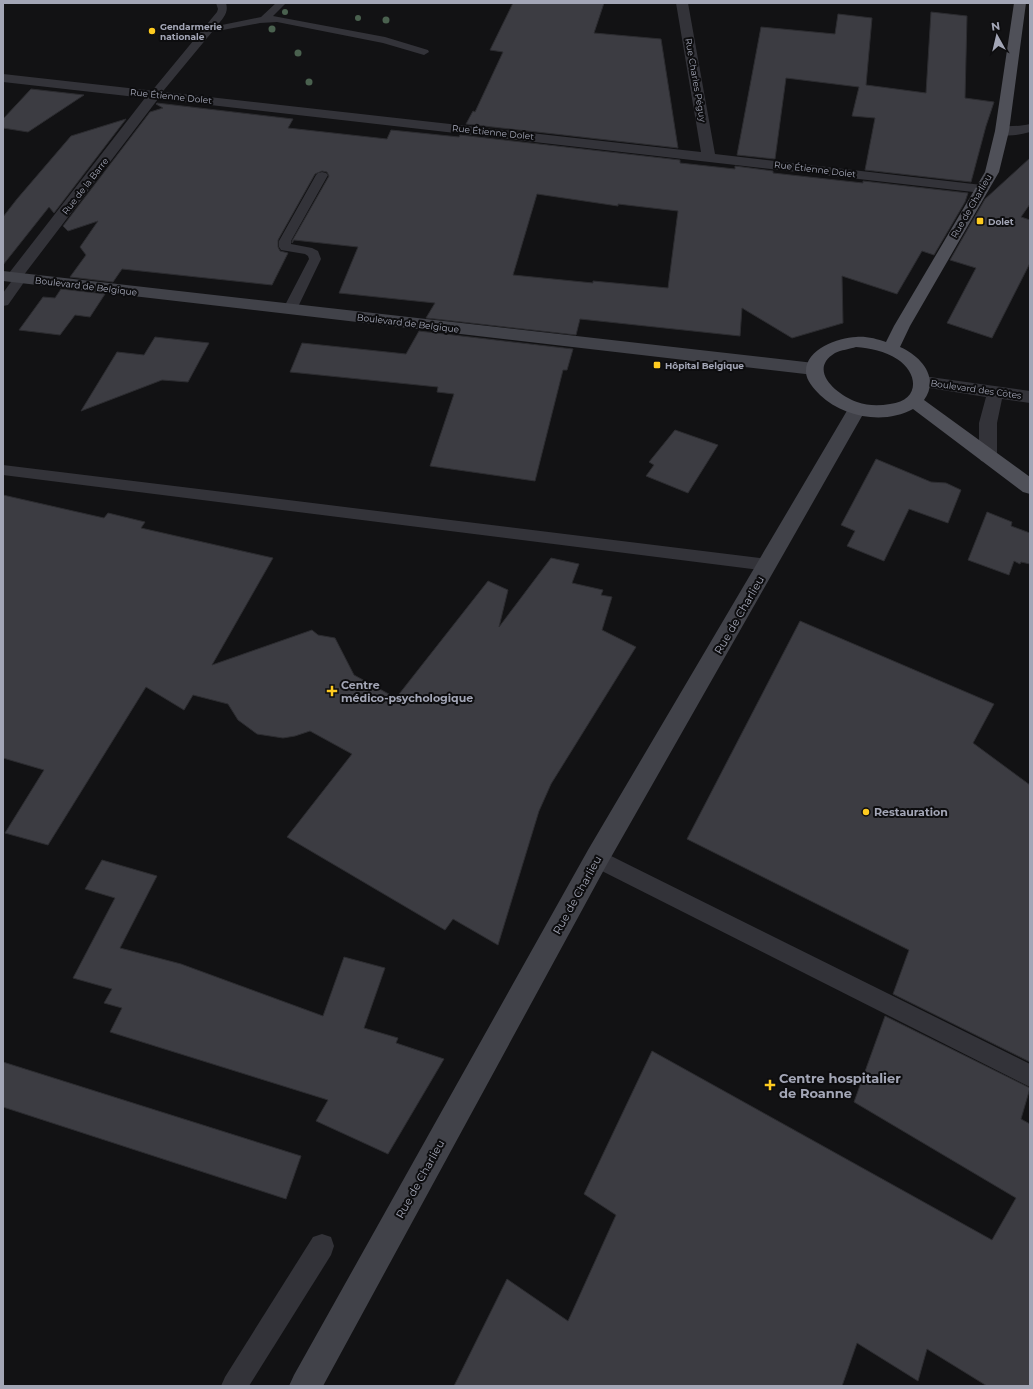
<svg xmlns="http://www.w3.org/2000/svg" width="1033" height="1389" font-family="Montserrat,sans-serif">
<rect width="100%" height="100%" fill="#121214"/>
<g fill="#3c3c42" stroke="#2c2c30" fill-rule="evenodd">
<polygon points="513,3 604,3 594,33 661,39 678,148 466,124 473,111 475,112 503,52 490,50"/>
<polygon points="931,12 967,16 965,98 994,102 986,126 971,182 865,170 875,118 852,116 859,87 786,78 775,159 737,155 761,27 835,34 838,14 872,18 866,85 926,93"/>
<polygon points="31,89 84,95 28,132 3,128 3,119"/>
<path d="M157,103L293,119L288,128L387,139L391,130L459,137L460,135L680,160V163L735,169V166L773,171V173L863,183V181L968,193L965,202L934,255L922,251L897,294L842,276L843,323L792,338L742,308L740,336L580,319L576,335L426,318L435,303L339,293L358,247L294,240L292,243V241L329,176L327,172L322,171L315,174L278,240V247L280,251L288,253L272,285L122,269L113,282L70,277L86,255L80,247L98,221L68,231L63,226L150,112L163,108L156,104ZM537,194L618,206V204L678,211L668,288L593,281V283L513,275Z"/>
<polygon points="126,119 54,213 49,207 3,265 3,217 17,199 71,136"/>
<polygon points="1030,158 1030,204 1021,217 1030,220 1030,263 992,338 947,323 976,268 950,260 985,199"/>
<polygon points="61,289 105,294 90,317 75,315 60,335 19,330 43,297 55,298"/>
<polygon points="419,331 573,349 567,370 563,370 535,481 430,466 454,394 437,392 438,387 290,372 302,343 406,354"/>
<polygon points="155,337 209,343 188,382 162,380 81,411 117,352 144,355"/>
<polygon points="675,430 718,445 688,493 646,476 654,465 649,462"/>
<polygon points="876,459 931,482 946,483 961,490 948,523 909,509 884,561 847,546 855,531 841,525"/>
<polygon points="3,495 104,518 108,513 145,522 141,528 273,558 212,665 312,630 318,635 335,638 354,675 396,698 488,581 508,590 499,627 551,558 579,564 572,583 603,590 601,595 612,597 602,630 636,647 551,784 539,811 498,945 453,919 445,930 287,837 352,754 310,731 295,736 283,738 257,734 238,720 228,704 193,695 184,710 146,687 48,845 5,833 44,770 3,758"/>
<polygon points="987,512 1012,522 1011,526 1030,533 1030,564 1021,562 1020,564 1014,561 1009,575 968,560"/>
<polygon points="800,621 994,704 973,743 1030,785 1030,1062 893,994 909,950 687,839"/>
<polygon points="102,860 157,876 120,948 181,964 323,1016 344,957 385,968 364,1028 398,1038 396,1043 444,1059 388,1154 316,1121 328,1100 110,1032 122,1008 104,1003 112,989 73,978 115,898 85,889"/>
<polygon points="885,1016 1030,1088 1021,1119 1030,1124 1030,1386 987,1386 927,1349 918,1381 857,1343 842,1386 454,1386 507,1279 568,1321 616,1215 584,1194 652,1051 992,1240 1016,1198 854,1102"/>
<polygon points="3,1062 301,1156 286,1199 3,1107"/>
</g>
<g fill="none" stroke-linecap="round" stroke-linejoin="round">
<g fill="#333339" fill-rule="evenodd">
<path d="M216,3H226C229,13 223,18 217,26L261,17L276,3H286L273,16L385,37L428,50L429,52L424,55L383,43L277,22L260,23L212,32L159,96H151L150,94L151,92L217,12L218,9Z"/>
<polygon points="322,172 326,173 328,175 291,241 291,244 312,248 318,251 321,259 297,309 295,312 290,313 285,312 283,309 309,259 308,256 305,254 281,250 279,247 279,241 316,175 318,173"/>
<polygon points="21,274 26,275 27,278 8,305 3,306 3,293 16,275"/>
<polygon points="3,465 768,559 774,561 776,565 774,569 768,571 3,475"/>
<polygon points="597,849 1030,1064 1030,1087 590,865 587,858 590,851"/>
<polygon points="322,1234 331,1237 334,1246 331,1255 249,1386 221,1386 225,1377 313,1237"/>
</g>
<g fill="#333339" fill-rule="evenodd">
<polygon points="676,3 688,3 715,154 982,185 987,186 989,189 987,192 982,193 158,99 20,280 14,282 8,280 6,277 145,98 3,82 3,74 701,152"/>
<path d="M1030,124V132C1019,135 1008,137 997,134L995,131L997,128C1008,125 1019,127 1030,124Z"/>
<polygon points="923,376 1030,391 1030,403 1002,399 997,423 997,456 995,461 988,462 981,461 979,456 979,423 986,397 917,386 914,382 917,378"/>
</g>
<g fill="#414249" fill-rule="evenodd">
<polygon points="3,271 814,363 820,365 823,369 820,373 814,375 3,281"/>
<polygon points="857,403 863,405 866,409 606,866 323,1386 289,1386 294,1375 588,850 848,409 851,405"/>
</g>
<path fill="#4f5058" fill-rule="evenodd" d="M1014,3H1026L1009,131L999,172L910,326L900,347C921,356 940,378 924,400L1030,477V494L1023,492L913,409C884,425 843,417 820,395C814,389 806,380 806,372C805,349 838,338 856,337C866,336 877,339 886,342L894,326L985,172L995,131ZM856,347C870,348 885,351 897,359C919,373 920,401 890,404C879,406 868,406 857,402C837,395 807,370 835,353C841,350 850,349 856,347Z"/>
</g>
<g fill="#4a614f">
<circle cx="285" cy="12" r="3"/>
<circle cx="358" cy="18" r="3"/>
<circle cx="386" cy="20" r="3.5"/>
<circle cx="272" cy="29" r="3.5"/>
<circle cx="298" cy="53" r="3.5"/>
<circle cx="309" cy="82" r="3.5"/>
</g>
<g fill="#fecb20" stroke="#0d0d0f" stroke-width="1.5">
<circle cx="152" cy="31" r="4"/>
<rect x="976" y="217" width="8" height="8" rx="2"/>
<rect x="653" y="361" width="8" height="8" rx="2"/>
<path d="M330 685h4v4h4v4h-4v4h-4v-4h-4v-4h4z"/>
<circle cx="866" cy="812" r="4"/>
<path d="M768 1079h4v4h4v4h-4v4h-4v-4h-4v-4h4z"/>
</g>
<g text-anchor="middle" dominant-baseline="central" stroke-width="4" stroke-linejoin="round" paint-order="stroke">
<g font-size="9" font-weight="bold" fill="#a3a6b6" stroke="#0d0d0f" text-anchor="start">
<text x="160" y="26">Gendarmerie<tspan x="160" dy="10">nationale</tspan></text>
<text x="988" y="221">Dolet</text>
<text x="665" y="365">Hôpital Belgique</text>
</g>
<g font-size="9" fill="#a3a6b6" stroke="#0d0d0f">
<text transform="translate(696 80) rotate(80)">Rue Charles Péguy</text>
<text transform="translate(171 96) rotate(6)">Rue Étienne Dolet</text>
<text transform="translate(493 132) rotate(6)">Rue Étienne Dolet</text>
<text transform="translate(815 169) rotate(7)">Rue Étienne Dolet</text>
<text transform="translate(85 186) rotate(-52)">Rue de la Barre</text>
<text transform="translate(971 206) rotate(-60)">Rue de Charlieu</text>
<text transform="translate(86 286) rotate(7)">Boulevard de Belgique</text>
<text transform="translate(408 323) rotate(7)">Boulevard de Belgique</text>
<text transform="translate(976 389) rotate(8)">Boulevard des Côtes</text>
</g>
<g font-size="11" fill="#a3a6b6" stroke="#0d0d0f">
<text transform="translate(739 615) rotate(-60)">Rue de Charlieu</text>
<text transform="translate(577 895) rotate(-61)">Rue de Charlieu</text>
<text transform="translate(420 1179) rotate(-61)">Rue de Charlieu</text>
</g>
<g font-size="11" font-weight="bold" fill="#a3a6b6" stroke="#0d0d0f" text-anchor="start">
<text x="341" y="685">Centre<tspan x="341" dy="13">médico-psychologique</tspan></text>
<text x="874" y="812">Restauration</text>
</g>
<g font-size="13" font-weight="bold" fill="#a3a6b6" stroke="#0d0d0f" text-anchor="start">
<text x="779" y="1078">Centre hospitalier<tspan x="779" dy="15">de Roanne</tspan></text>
</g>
</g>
<rect width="1033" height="1389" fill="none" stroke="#a3a6b6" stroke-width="8"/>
<g transform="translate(997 36) rotate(352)" stroke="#0d0d0f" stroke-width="3" paint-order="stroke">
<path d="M0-3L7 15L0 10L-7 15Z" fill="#a3a6b6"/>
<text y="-6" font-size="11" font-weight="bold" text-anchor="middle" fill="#a3a6b6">N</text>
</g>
</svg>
